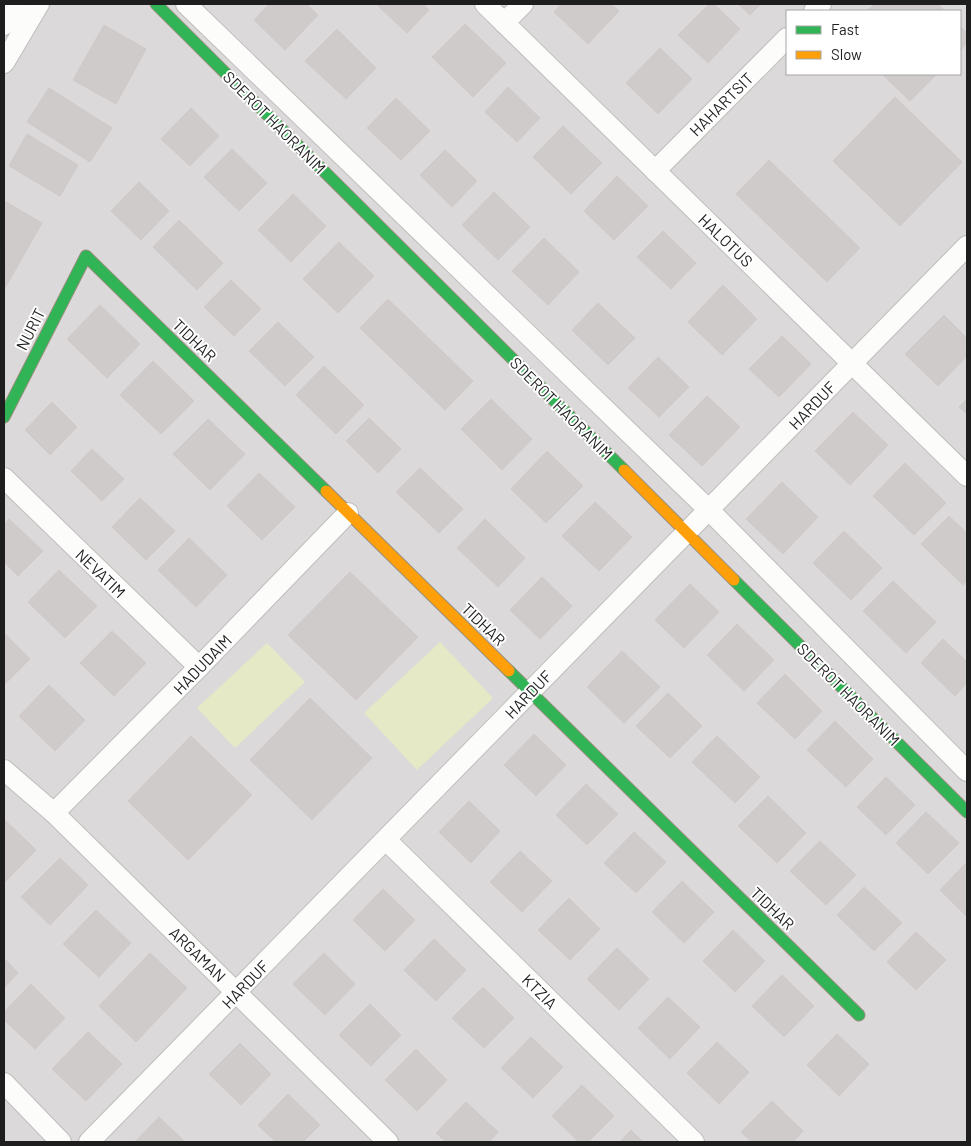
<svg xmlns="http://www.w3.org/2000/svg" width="971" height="1146" font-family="Barlow,sans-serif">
<rect width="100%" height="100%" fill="#ece8e7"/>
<path fill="#dbd9d9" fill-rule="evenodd" d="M4,4H967V1142H4ZM787,11H960V74H787Z"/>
<g fill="#e6e9c5">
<polygon points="440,642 493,698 417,770 364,713"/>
<polygon points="267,643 305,682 235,748 197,708"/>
</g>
<g fill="#cfcbca" stroke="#d0c9c8">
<polygon points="269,4 307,4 318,15 285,50 254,20"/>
<polygon points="376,4 423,4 429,10 407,33"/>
<polygon points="561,4 611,4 619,11 588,44 554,12"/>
<polygon points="709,4 714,4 740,29 708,63 678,35"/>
<polygon points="738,4 761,4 750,15"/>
<polygon points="875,4 937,4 945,11 867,11"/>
<polygon points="465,24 506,63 473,97 432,57"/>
<polygon points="104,25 146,49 116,104 73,80"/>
<polygon points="960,26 967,33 967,43 960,51"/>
<polygon points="337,29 376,68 346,99 305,61"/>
<polygon points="660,48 692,79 658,114 626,83"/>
<polygon points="882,74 937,74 910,101"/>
<polygon points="508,87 540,118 517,142 485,112"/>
<polygon points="49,88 112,128 90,162 27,122"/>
<polygon points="895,97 962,162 900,226 833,161"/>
<polygon points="396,98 430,131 401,160 367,128"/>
<polygon points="191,108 219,136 190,166 161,139"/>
<polygon points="563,126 602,163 571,194 533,157"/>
<polygon points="27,134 78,165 60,196 9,166"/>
<polygon points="232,149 267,183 239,211 204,177"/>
<polygon points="445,150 477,181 452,207 420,175"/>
<polygon points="769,160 860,248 827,282 736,194"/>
<polygon points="617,176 648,206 614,240 584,211"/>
<polygon points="139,182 169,211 141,240 111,211"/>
<polygon points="494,192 530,227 498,260 462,225"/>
<polygon points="293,194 326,226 291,262 258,230"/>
<polygon points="6,202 42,223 5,288 4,207"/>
<polygon points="179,220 223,263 197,290 153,247"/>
<polygon points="663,231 696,263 671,289 637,257"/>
<polygon points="544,238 579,272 548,305 512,271"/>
<polygon points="339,242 374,276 338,313 303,279"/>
<polygon points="231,280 261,309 234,336 204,307"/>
<polygon points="723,285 757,319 722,355 688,322"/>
<polygon points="388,299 473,381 445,410 360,328"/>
<polygon points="598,303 635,338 608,365 572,330"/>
<polygon points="100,305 140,344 107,378 67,339"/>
<polygon points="944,315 967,338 967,356 938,386 905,354"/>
<polygon points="278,322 314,357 285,386 249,351"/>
<polygon points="782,336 811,364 779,397 749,369"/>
<polygon points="658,357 689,387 659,417 628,388"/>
<polygon points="153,361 194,401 161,434 120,395"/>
<polygon points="324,366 364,405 336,434 296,395"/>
<polygon points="707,396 740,427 702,466 669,435"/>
<polygon points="491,399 532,439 502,470 461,429"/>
<polygon points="967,399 967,414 959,407"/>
<polygon points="52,402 77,427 50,455 25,430"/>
<polygon points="853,412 888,445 850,485 815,451"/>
<polygon points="369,418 401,449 378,473 346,441"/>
<polygon points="208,419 245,454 210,490 173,454"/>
<polygon points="92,449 124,479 102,501 71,471"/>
<polygon points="547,451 583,486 546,523 511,489"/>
<polygon points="905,463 946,503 914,535 873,496"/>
<polygon points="420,468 463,509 439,533 396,492"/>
<polygon points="259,473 295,507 262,540 227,506"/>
<polygon points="782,482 818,517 783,554 746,519"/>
<polygon points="140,498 175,531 146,560 112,527"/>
<polygon points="595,502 632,537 599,571 562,536"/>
<polygon points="949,516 967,533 967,581 963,585 921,544"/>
<polygon points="9,519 43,551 18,576 4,562 4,525"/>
<polygon points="485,519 525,558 498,587 457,548"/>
<polygon points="844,531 882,568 851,600 813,563"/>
<polygon points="189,538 227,575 196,607 158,570"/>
<polygon points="59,570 97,606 65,638 28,602"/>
<polygon points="350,572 418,637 356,700 288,635"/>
<polygon points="542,577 572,606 540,639 510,610"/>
<polygon points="893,581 936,622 906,653 863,611"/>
<polygon points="690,584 719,612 684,648 655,620"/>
<polygon points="737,624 774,660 744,691 707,655"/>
<polygon points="112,631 146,663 114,696 80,663"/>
<polygon points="4,633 30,659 4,685"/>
<polygon points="943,639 967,662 967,683 955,696 921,663"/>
<polygon points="622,651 660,687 624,723 587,687"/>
<polygon points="785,674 822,711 795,739 757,703"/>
<polygon points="49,685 85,720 55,751 19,716"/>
<polygon points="668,693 702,726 670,758 636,726"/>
<polygon points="310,698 372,758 312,820 250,760"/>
<polygon points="835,721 873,759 846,787 807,750"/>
<polygon points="534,734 566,765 536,796 504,765"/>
<polygon points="191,736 252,795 188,860 128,801"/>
<polygon points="717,736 760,777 735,803 692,762"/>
<polygon points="886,777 915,805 886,835 857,807"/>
<polygon points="586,784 618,814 587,845 556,815"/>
<polygon points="768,796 806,833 777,863 738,826"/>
<polygon points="469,801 500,831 471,863 439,832"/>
<polygon points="926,812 959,843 928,874 896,843"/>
<polygon points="4,819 36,850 4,883"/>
<polygon points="634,832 666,862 636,893 604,863"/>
<polygon points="820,841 856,875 826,905 790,871"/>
<polygon points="520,851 552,881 522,912 490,882"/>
<polygon points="60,858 88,885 50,925 21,897"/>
<polygon points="967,862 967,917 940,890"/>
<polygon points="682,881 714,912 684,943 652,912"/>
<polygon points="864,887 902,923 874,951 837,915"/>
<polygon points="383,889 415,920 385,951 353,920"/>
<polygon points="569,898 600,929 570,960 538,930"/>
<polygon points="96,910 131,943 99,977 63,944"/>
<polygon points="733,930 765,961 735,992 703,961"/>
<polygon points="916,932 946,960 916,990 887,962"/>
<polygon points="434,939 466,970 436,1001 404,970"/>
<polygon points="617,948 649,979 619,1010 587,979"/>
<polygon points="150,953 187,988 136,1042 99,1006"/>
<polygon points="324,953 355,984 325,1015 293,984"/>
<polygon points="4,958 18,973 4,988"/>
<polygon points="782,975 814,1006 784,1037 752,1006"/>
<polygon points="31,984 65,1018 35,1049 4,1020 4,1012"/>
<polygon points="483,987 514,1018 484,1048 452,1018"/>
<polygon points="668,997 700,1027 670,1059 638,1028"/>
<polygon points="370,1004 401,1035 371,1066 339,1035"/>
<polygon points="88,1032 122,1064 86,1101 52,1069"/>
<polygon points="837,1034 869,1064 839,1096 807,1065"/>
<polygon points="531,1037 563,1067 533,1098 501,1068"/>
<polygon points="717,1042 749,1072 719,1104 687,1073"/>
<polygon points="240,1043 271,1074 241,1105 209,1074"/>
<polygon points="416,1049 447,1080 417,1111 385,1080"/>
<polygon points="582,1085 614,1116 588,1142 579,1142 552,1116"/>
<polygon points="288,1094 320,1125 303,1142 276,1142 258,1125"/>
<polygon points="772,1101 803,1131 793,1142 752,1142 741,1132"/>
<polygon points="466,1102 498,1132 489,1142 446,1142 436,1133"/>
<polygon points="159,1117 185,1142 135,1142"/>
<polygon points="631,1130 643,1142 620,1142"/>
</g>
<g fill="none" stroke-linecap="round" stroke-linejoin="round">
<defs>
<g id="street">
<polyline points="186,4 709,510 967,771"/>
<polyline points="485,4 967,476"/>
<polyline points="814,11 821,4"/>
<polyline points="504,23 523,4"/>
<polyline points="4,25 17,4"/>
<polyline points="4,63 39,4"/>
<polyline points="655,171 787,38"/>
<polyline points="4,478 199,667"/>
<polyline points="4,770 54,813 388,1142"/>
<polyline points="54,813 199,667 348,513"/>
<polyline points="386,840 694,1142"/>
<polyline points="4,1083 61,1142"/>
<polyline points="89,1142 967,246"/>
</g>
<g id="fast">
<polyline points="156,4 624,470"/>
<polyline points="4,417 86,256 326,491"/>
<polyline points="734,580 967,812"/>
<polyline points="509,671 859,1015"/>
</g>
<g id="slow">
<polyline points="624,470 734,580"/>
<polyline points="326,491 509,671"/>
</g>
</defs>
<use href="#street" stroke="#bfbebd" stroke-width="22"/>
<use href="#fast" stroke="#978f7e" stroke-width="13"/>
<use href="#slow" stroke="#978f7e" stroke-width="13"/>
<use href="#street" stroke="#fcfcfb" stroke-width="20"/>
<use href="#fast" stroke="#30b455" stroke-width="11"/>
<use href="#slow" stroke="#ff9f0a" stroke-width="11"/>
</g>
<g text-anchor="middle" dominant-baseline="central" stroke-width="4" stroke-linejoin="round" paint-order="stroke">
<g font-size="16" fill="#1e1e1e" stroke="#fff">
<text transform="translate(721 104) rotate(-45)">HAHARTSIT</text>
<text transform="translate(275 122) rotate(45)">SDEROT HAORANIM</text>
<text transform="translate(726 240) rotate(44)">HALOTUS</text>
<text transform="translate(30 329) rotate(-63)">NURIT</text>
<text transform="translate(195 340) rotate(44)">TIDHAR</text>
<text transform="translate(812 405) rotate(-46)">HARDUF</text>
<text transform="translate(562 408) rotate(45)">SDEROT HAORANIM</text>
<text transform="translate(101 573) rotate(44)">NEVATIM</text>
<text transform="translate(484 624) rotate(44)">TIDHAR</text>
<text transform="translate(202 664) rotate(-46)">HADUDAIM</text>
<text transform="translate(528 694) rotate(-46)">HARDUF</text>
<text transform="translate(849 694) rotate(45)">SDEROT HAORANIM</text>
<text transform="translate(773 908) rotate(44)">TIDHAR</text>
<text transform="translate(198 954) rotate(44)">ARGAMAN</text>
<text transform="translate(245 984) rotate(-46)">HARDUF</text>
<text transform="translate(540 991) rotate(45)">KTZIA</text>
</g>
</g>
<rect width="971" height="1146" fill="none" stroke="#1e1e1e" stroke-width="10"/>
<rect x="786" y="10" width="175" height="65" fill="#ffffff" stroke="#a5a5a5"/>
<rect x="796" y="26" width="25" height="8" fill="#30b455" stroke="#a5a5a5"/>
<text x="831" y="35" font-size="15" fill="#1e1e1e">Fast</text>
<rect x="796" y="51" width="25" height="8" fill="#ff9f0a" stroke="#a5a5a5"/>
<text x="831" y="60" font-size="15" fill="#1e1e1e">Slow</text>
</svg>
